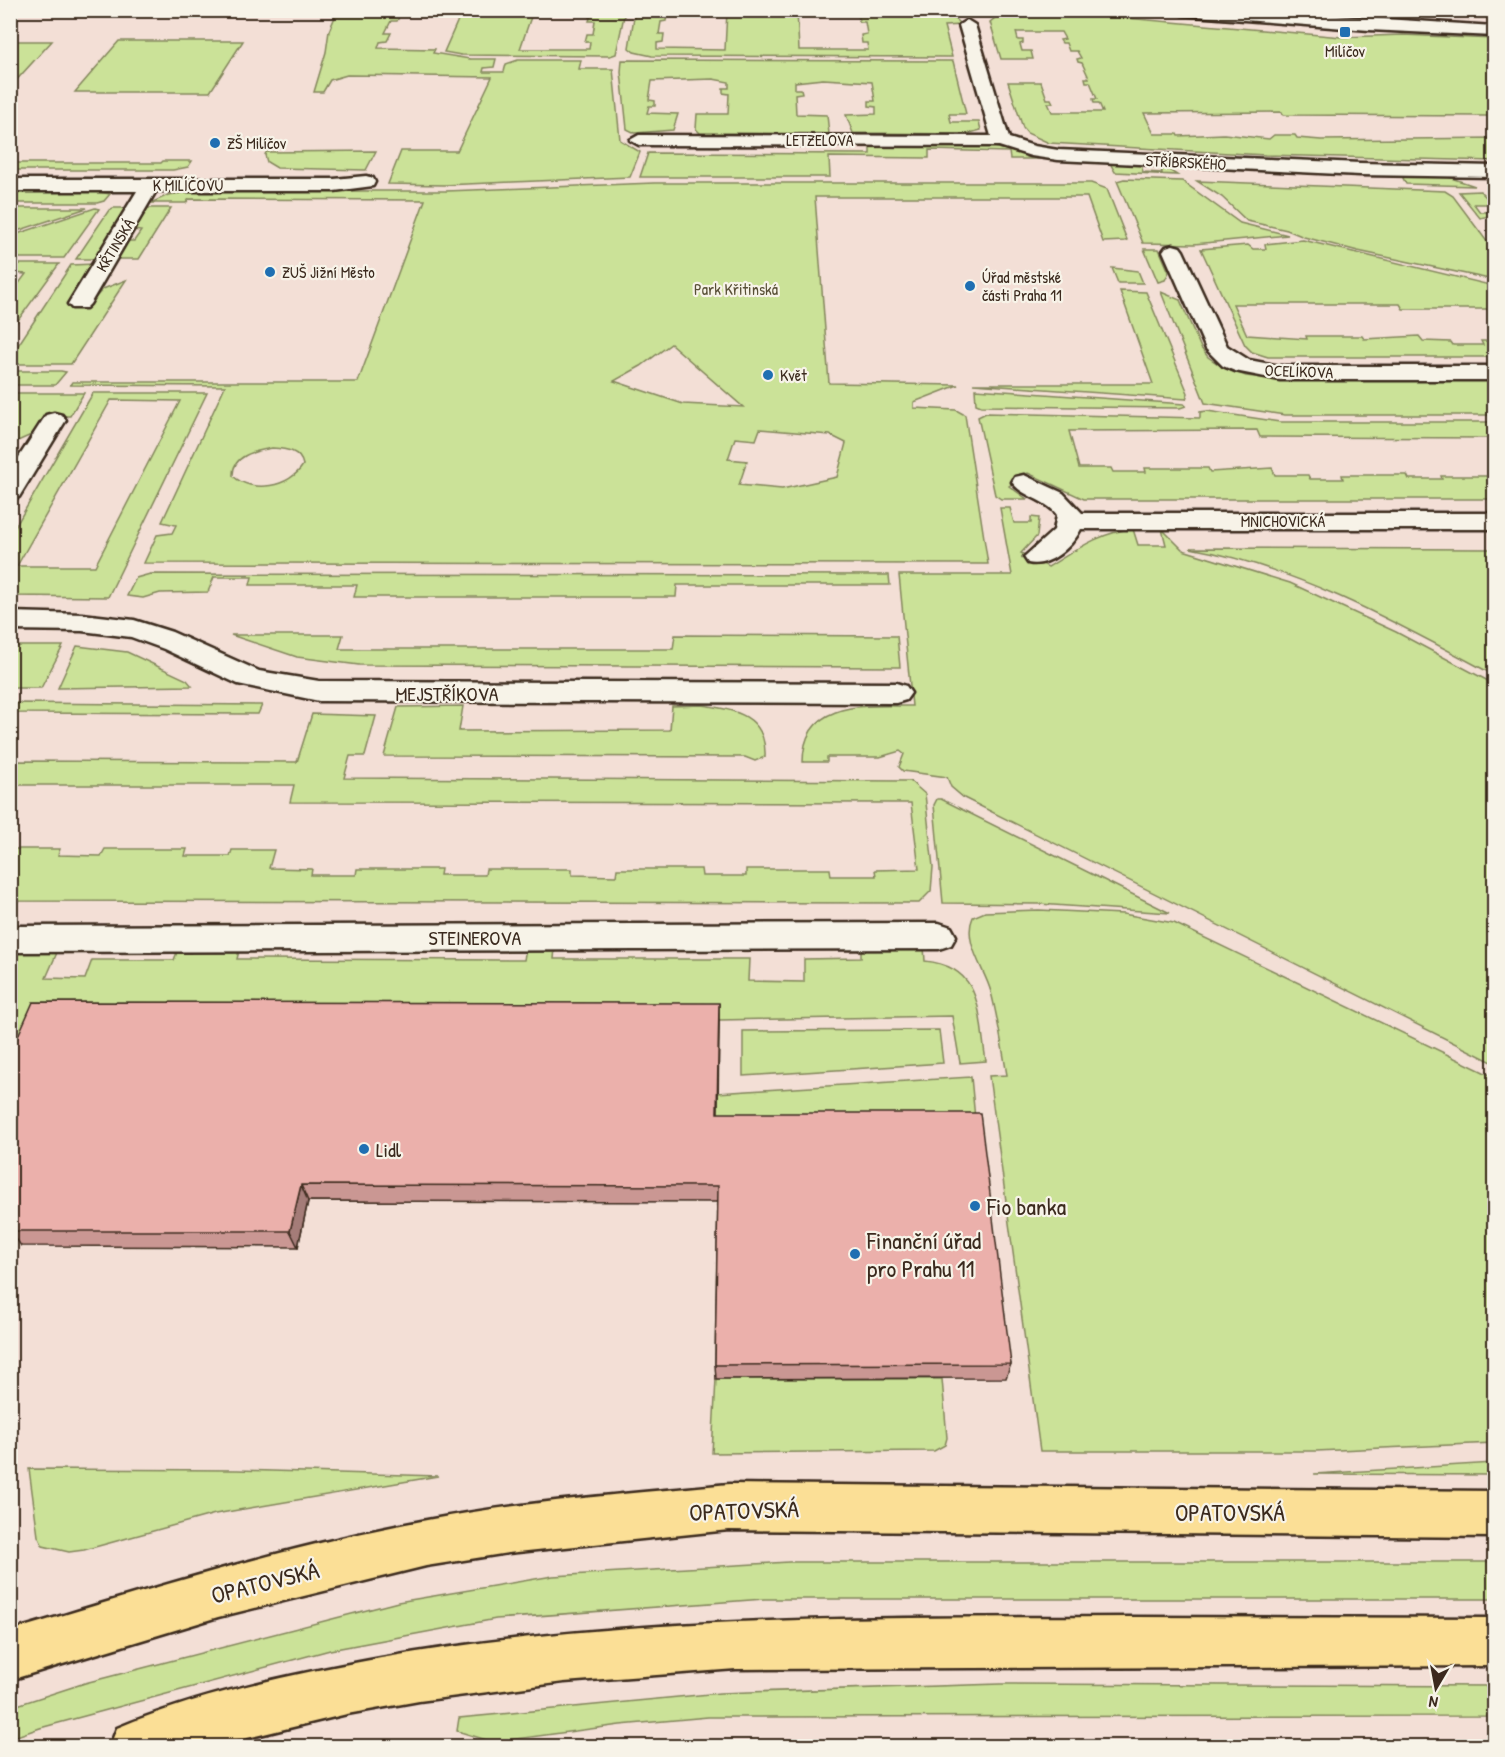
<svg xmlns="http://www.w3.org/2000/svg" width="1505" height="1757" font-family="'Patrick Hand',sans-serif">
<rect width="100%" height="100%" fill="#f3dfd6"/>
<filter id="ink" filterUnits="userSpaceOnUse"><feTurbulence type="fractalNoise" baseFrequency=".0167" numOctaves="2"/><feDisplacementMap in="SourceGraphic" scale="12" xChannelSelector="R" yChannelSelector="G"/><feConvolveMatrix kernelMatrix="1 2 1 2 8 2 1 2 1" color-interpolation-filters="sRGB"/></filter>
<g filter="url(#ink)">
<g fill="#cbe298" stroke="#83865b" stroke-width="1.5" fill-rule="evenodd">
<polygon points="338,10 402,11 397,21 391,21 385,33 391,33 387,41 380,42 378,48 435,49 433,53 470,59 496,59 494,67 484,68 483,72 504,72 506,64 518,60 581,60 579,69 613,69 620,140 640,152 630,177 444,185 388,184 401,151 457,151 492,77 347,75 330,80 323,92 314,92 326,52 329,31"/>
<polygon points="1375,10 1379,14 1324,17 1268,11"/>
<polygon points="462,11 533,11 520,49 589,49 590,42 585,42 587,34 593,34 595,21 589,21 592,11 625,11 616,54 610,56 461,55 444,52"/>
<polygon points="635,11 668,11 666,21 661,22 659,34 664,34 663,42 657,43 657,49 725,50 727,11 797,11 799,50 868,50 867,43 862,43 861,35 867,34 865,22 859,22 858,11 947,11 961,25 944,26 952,57 652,56 634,52 629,48"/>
<polygon points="1046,11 1342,37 1403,35 1494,39 1494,119 1487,116 1283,115 1282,112 1144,113 1154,134 1177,134 1178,136 1224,134 1269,139 1274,135 1295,135 1297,138 1321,140 1494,138 1494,161 1265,155 1049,143 1027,133 1023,128 1008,82 1041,82 1047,99 1051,99 1053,103 1048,103 1052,112 1103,112 1099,103 1094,103 1093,99 1097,99 1090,82 1086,82 1085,78 1089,78 1082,63 1078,62 1077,59 1081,58 1077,51 1069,51 1066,43 1062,43 1060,40 1065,39 1061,32 1016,32 1018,40 1023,40 1023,43 1020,44 1022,51 1031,51 1033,59 1001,59 990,22 1004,11"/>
<polygon points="1429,11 1494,11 1494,18 1398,15 1387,11"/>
<polygon points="11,41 52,41 11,86 10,41"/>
<polygon points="119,41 243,41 210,92 75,92"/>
<polygon points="622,60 953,61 966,114 949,114 951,122 979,122 981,130 966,134 853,133 846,115 876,114 876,107 869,106 869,101 875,101 872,82 823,79 795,82 795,89 801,89 802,93 795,94 796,114 827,115 829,134 700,133 696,129 697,114 728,114 729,94 723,93 723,88 729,88 729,82 713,79 652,81 649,100 655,101 655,106 649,106 647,113 678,114 673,130 635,133 627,129 621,72"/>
<polygon points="870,147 994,147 1041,159 1010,159 1009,152 929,150 929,158 829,157 830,177 640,177 648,153 870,154"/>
<polygon points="376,151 366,170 277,168 267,162 265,155 266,152"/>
<polygon points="163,161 192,161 188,167 173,170 11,170 11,163 161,163"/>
<polygon points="1110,163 1141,164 1143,172 1162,173 1161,165 1177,175 1115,172"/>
<polygon points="1401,174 1448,177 1475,186 1406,184"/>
<polygon points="1124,179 1182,181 1240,223 1288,235 1194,244 1143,243 1117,181"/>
<polygon points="1197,181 1445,191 1453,196 1494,251 1494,280 1358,251 1304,237 1287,230 1247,221 1222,197"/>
<path d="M654,183H1091L1107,189L1127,240L1125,241L1103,242L1087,197H815L829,383L958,385L914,402V408L956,410L965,415L988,564L144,563L157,535L172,533L176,525L162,522L225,386L70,385L72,382H358L425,200L189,199L186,203H151L168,195L196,191H446ZM671,344L743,407L683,404L614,381L641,366ZM760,429L830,435L846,443L837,477L782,489L739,485L747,461L728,459L735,438L756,440ZM272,448C286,449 300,450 303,465C290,487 252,494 233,476C232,455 256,451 272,448Z"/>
<polygon points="1480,191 1493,204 1474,204 1480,212 1494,212 1494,215 1480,218 1459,192"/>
<polygon points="23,192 99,192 110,194 104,201 97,203 11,203 11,193"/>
<polygon points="11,208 87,208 11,233"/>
<polygon points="95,208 99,209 64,258 11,258 11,236"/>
<polygon points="113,208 128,208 98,259 76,259 109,210"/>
<polygon points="146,208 171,208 139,259 119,259 118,256 126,241 134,241 141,231 132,230"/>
<polygon points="1303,240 1494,286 1494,320 1487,309 1403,309 1400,304 1233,304 1247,335 1307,339 1306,336 1362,336 1364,339 1419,336 1423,341 1451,342 1453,345 1483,345 1481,341 1494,341 1494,357 1268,357 1252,352 1245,345 1201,249 1248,245 1253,249 1266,249 1265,244"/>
<polygon points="1144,249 1159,249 1169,272 1165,280 1158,282"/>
<polygon points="11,264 59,264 11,330 11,294 26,274 11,273"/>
<polygon points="94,264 72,306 88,306 103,289 126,280 71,364 11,364 11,356 71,265"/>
<polygon points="1112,268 1138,271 1143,283 1118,283"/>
<polygon points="1120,291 1146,292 1188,393 1186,399 973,384 1153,384"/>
<polygon points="1161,292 1180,300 1201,348 1208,357 1224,368 1246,376 1289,381 1494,381 1494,415 1285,415 1205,403"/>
<polygon points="11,371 61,371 66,372 55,385 11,385"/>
<polygon points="975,389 1184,404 1186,406 1180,408 981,406 976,404"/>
<polygon points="11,393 84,393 70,416 48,416 38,432 11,444"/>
<path d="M93,393H207L108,597L11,596V534ZM111,400L180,401L95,566H17Z"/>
<polygon points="1207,411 1280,422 1494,422 1494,438 1260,437 1257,430 1069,431 1079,468 1111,468 1113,472 1146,472 1145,468 1208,468 1210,472 1272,468 1275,475 1308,475 1310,479 1343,479 1342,475 1407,475 1409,479 1442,479 1441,476 1494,476 1494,499 1084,499 1028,473 1009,486 1027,499 1001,499 995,495 978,417 986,413 1200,418 1200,412"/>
<path d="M1000,508H1010L1014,523H1031V517L1039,518L1037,536L1021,553L1048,567C1076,550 1100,532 1133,529L1138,545H1166L1162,529L1183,550L1290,583L1396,632L1494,684V1063L964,798L951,787L947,777L903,771L899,767L904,754L900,751L880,757H827V762H803C803,699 867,706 912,706L899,575H1012Z"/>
<path d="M1190,548L1494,549V675C1399,624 1297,567 1190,548Z"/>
<polygon points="150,574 889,575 890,585 677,585 676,597 354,597 357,585 250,585 252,577 214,577 208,592 160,593 143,598 127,596 136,578"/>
<polygon points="231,635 343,635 339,649 673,649 675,635 897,636 900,667 359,665 297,657"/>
<polygon points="11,646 63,646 41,688 11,688"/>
<polygon points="77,646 127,652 187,680 192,686 58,688"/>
<polygon points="11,703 262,705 258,714 11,713"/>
<path d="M701,705C735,709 767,716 765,757L755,761L745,757L384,756L398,707L463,706L459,731L670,730L672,706Z"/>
<polygon points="312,714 376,716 365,756 350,756 344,778 910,781 925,794 933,867 931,891 919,903 11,901 11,849 60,849 58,855 101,856 105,849 187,849 185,856 230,856 232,850 274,850 269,868 312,869 311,875 356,875 357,869 441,869 440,875 485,875 486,869 572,869 572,875 616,876 617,869 701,869 702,876 746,876 746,869 830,869 831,876 876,876 875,870 919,869 911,803 290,802 294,785 11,785 11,761 297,762"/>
<polygon points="937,799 941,799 1170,913 1039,904 943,903 934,805"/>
<path d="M1039,910L1123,914L1174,923L1494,1077V1443L1316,1451H1040L989,1076L1007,1075C1002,1047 998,1019 991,992C985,969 962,942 973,917L985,912Z"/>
<path d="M179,947H240L237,959L524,960L526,948H555L554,959H749L748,981L804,982V959L861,958V948L924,947L925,961C984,967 978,1014 986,1061L960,1063L952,1016L719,1020L43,1018L11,1055L10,961H14L20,948H59L46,978L85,979L92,960H174Z"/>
<polygon points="939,1030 943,1063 743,1076 743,1031"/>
<polygon points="971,1077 976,1129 717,1128 717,1093"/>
<polygon points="716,1379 942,1379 947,1438 945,1445 934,1451 712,1453"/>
<polygon points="1494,1463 1494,1475 1314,1474"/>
<polygon points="29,1469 237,1470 438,1476 215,1514 84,1550 69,1552 43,1546 38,1536"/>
<polygon points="789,1562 1494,1562 1494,1599 764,1599 496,1619 330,1650 40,1728 11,1738 11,1707 85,1683 398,1602 553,1576"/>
<polygon points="1000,1684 1494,1686 1494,1716 708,1717 620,1725 493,1742 457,1731 459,1718 720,1693"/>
</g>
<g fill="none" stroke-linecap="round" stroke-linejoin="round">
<defs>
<g id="minor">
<polygon points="1175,10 1245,10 1494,26 1494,36 1369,30 1182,15"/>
<polygon points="967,20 975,25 1009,138 1034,146 1058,150 1360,163 1494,166 1494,177 1360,175 1058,160 1031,156 999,146 639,145 630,140 639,135 991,136 959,25"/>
<polygon points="366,176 373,178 375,182 373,186 334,191 156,191 90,304 86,308 72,308 68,304 137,191 10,191 10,179 334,179"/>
<polygon points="1173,245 1180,247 1183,251 1227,346 1249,360 1280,366 1494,366 1494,380 1280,380 1235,371 1223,366 1206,349 1163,251 1166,247"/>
<polygon points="54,413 62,415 66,420 19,497 10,499 10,471 46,415"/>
<path d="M1024,475L1063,493L1082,513H1494V529H1081C1072,547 1049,568 1028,563L1024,557L1054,530L1057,515C1046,499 1022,497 1012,482L1015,477Z"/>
<polygon points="10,612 82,614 134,620 172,632 259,671 319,681 896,683 906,686 911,693 906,700 896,703 319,701 238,684 164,649 131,637 82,631 10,630"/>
<polygon points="939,923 951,927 956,936 951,945 939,949 10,952 10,926"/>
</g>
<g id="major">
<path d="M729,1484L1494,1491V1537L729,1530L508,1553L426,1566L218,1617L10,1680V1631C148,1590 286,1546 427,1520C526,1501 628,1494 729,1484Z"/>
<path d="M1133,1617L1494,1618V1666L736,1669L564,1682L419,1701L347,1714L214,1746H110L117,1728C201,1693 293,1674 381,1658C632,1614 880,1618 1133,1617Z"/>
</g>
</defs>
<use href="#minor" stroke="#3b2a1e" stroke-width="5"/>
<use href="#major" stroke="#3b2a1e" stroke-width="5"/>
<use href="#minor" fill="#f7f3e8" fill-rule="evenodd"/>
<use href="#major" fill="#fbdf96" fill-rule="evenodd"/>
</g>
<polygon fill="#ca9793" stroke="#3b2a1e" stroke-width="1.5" points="719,1020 718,1113 1011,1364 1006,1378 716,1379 715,1365 718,1202 308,1201 298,1247 21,1246 17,1240 10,1240 10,1054"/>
<g fill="#a47b78" stroke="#3b2a1e" stroke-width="1.5">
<polygon points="719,1003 719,1020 717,1129 717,1113"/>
<polygon points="301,1185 308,1201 298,1247 290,1231"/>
</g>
<polygon fill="#ebb0ab" stroke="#3b2a1e" stroke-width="1.5" points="33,1002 719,1003 717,1113 980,1113 1011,1364 715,1365 718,1186 301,1185 290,1231 10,1231 11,1225 10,1225 10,1054"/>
</g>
<g fill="#1f6fb2" stroke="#f7f3e8" stroke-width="2">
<rect x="1339" y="26" width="12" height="12" rx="3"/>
<circle cx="215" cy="143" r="6"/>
<circle cx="270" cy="272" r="6"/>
<circle cx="970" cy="286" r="6"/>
<circle cx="768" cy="375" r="6"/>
<circle cx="364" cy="1149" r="6"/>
<circle cx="975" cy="1206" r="6"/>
<circle cx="855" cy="1254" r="6"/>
</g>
<g text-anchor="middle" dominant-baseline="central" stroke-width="4.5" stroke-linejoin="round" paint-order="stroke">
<g font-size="16" fill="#3b2a1e" stroke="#f7f3e8" text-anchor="start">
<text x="1345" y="51" text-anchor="middle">Milíčov</text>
<text x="227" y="143">ZŠ Milíčov</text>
<text x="282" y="272">ZUŠ Jižní Město</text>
<text x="982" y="277">Úřad městské<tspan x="982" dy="18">části Praha 11</tspan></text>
<text x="780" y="375">Květ</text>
</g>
<g font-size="16" fill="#3b2a1e" stroke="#f7f3e8">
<text x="820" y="140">LETZELOVA</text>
<text transform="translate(1186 162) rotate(3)">STŘÍBRSKÉHO</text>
<text x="188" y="185">K MILÍČOVU</text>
<text transform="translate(115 245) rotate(-59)">KŘTINSKÁ</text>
<text transform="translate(1299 371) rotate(2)">OCELÍKOVA</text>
<text x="1283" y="521">MNICHOVICKÁ</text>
</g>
<g font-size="16" fill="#584f36" stroke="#f7f3e8">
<text x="736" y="289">Park Křitinská</text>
</g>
<g font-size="20" fill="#3b2a1e" stroke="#f7f3e8">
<text x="447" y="693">MEJSTŘÍKOVA</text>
<text x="475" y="937">STEINEROVA</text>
</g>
<g font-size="20" fill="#3b2a1e" stroke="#f7f3e8" text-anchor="start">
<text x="376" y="1149">Lidl</text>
</g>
<g font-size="24" fill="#3b2a1e" stroke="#f7f3e8" text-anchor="start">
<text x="987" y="1206">Fio banka</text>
<text x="867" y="1240">Finanční úřad<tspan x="867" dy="28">pro Prahu 11</tspan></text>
</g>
<g font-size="24" fill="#3b2a1e" stroke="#f7f3e8">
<text transform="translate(744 1510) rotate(-2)">OPATOVSKÁ</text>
<text x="1230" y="1512">OPATOVSKÁ</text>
<text transform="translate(265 1582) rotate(-14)">OPATOVSKÁ</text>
</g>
</g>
<rect width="1505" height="1757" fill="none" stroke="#f7f3e8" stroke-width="36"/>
<rect x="18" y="18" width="1469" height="1721" fill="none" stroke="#3b2a1e" stroke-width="2" filter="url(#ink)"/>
<g transform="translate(1436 1688) rotate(190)" stroke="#f7f3e8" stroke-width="4.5" paint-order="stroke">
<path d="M0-4.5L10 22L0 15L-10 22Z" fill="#3b2a1e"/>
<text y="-9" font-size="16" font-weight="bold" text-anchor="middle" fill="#3b2a1e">N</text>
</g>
</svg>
